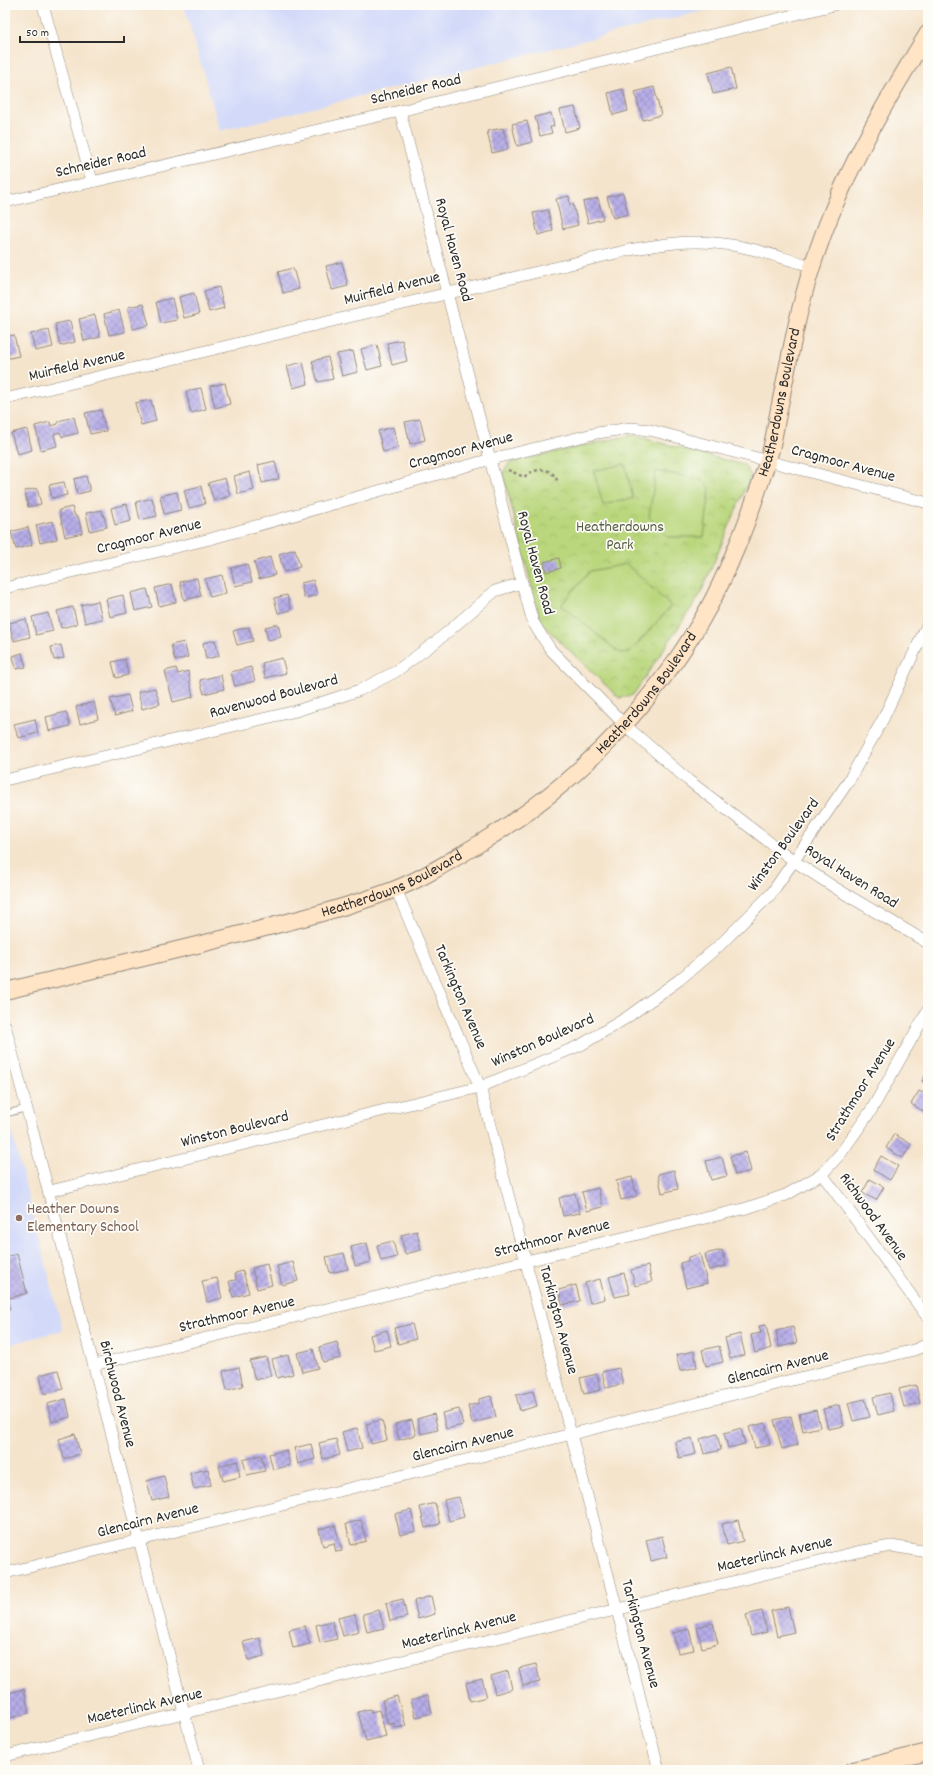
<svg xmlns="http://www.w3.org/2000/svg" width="933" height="1775" font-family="Dekko,sans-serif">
<defs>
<pattern id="park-crowns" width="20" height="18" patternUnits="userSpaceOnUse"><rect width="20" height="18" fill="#bad77d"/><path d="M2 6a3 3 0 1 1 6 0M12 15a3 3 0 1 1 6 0" fill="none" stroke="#a0b96c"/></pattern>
<pattern id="building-cross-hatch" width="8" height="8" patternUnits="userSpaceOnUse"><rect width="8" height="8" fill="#b7ade8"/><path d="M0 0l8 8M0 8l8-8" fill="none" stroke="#958dbc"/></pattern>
</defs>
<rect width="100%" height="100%" fill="#fdfcf7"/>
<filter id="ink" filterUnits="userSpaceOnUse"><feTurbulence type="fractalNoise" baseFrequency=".025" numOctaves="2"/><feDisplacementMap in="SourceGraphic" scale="8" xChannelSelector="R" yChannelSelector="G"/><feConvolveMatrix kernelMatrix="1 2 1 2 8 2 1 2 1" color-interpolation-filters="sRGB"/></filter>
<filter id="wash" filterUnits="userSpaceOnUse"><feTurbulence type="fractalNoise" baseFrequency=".012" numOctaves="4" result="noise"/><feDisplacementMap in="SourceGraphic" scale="16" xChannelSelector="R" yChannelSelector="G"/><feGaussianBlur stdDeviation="0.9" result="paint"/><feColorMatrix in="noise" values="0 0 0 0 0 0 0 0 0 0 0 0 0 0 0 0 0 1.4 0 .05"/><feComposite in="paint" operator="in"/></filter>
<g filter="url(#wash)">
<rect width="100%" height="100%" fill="#f5e4cc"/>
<g fill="#d2d9f9">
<polygon points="184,5 727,5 220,131"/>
<polygon points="5,1106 63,1330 5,1346"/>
</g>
<polygon fill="url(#park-crowns)" stroke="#728154" points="632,435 744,465 751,475 700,595 633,695 619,698 541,623 503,473 510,462"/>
<g fill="#bad77d" stroke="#728154">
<polygon points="625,464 633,498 603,505 594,471"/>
<polygon points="656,471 704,480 710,488 704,537 667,537 649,517"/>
<polygon points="626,564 671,606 630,652 620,653 561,605 590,571"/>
</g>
<g id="blocks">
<g fill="url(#building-cross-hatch)">
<polygon points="731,67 736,89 713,94 708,73"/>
<polygon points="654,87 661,115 643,120 635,92"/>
<polygon points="623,89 628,111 613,115 608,93"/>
<polygon points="575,107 580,128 565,132 560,110"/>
<polygon points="551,113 554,126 550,127 552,133 540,136 535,117"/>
<polygon points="527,121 532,142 517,146 512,124"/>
<polygon points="503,128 508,149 492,153 487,131"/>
<polygon points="623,193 628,214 613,218 607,197"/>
<polygon points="569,196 570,205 573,204 578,225 563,229 556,199"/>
<polygon points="598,198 603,219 588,223 583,202"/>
<polygon points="548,210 553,231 538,235 533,213"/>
<polygon points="342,262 348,286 332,290 326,266"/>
<polygon points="293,268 299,289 283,293 278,272"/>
<polygon points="219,287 224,308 209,312 204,291"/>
<polygon points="194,293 199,314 184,318 179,297"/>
<polygon points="172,298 177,320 161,323 156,302"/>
<polygon points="143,304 149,325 133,329 128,307"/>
<polygon points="119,310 125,332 109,335 104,314"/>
<polygon points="95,315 100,337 84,341 79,319"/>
<polygon points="70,321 75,342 60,346 55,324"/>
<polygon points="49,330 53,347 35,351 31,334"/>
<polygon points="14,335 19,356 5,359 5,337"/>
<polygon points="402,340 407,361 392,365 387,343"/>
<polygon points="377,345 382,366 367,370 361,349"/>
<polygon points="353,351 358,372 342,376 337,354"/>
<polygon points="328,357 333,379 318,382 312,361"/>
<polygon points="303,362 308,384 293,388 287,366"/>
<polygon points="225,383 230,404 215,408 210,386"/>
<polygon points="201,388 206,409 191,413 186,391"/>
<polygon points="151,400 156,421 141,425 135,403"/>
<polygon points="101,410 106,431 90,434 85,413"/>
<polygon points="74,417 78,433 62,437 60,432 54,434 57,446 41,450 35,426 50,422 51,426 58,424 58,421"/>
<polygon points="420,419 425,440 410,444 405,422"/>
<polygon points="393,427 398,448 383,452 378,431"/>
<polygon points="27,429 32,450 17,454 11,433"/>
<polygon points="275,461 279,479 262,483 258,465"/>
<polygon points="250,472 254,490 238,494 234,476"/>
<polygon points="86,476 90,491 77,494 74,479"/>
<polygon points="225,478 230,496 214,501 208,483"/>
<polygon points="64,482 67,495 52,498 49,485"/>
<polygon points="201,486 205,504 189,508 184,490"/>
<polygon points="37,488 41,504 28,507 25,491"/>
<polygon points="177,492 181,510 164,514 160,496"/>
<polygon points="152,498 157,516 140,520 136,502"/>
<polygon points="127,504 131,521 115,525 111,508"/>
<polygon points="72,507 75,516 78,516 82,533 65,537 59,510"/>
<polygon points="102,510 107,527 90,531 86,513"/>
<polygon points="53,521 57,539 40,543 36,525"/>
<polygon points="28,527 32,545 16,549 11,532"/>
<polygon points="295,549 300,567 284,572 279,554"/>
<polygon points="270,557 275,575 259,579 254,562"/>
<polygon points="559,558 561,568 546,572 544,562"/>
<polygon points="247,564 252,582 235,586 231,568"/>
<polygon points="222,575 226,593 210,597 205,579"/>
<polygon points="197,578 201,596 184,600 180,582"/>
<polygon points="313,580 317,595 304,598 301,583"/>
<polygon points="172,584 176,602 159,606 155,588"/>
<polygon points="147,589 152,607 135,611 131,593"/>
<polygon points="123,595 127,613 110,617 106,599"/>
<polygon points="287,595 291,610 278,613 274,598"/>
<polygon points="98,601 102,619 85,623 81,605"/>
<polygon points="73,607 77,624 61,628 57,611"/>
<polygon points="48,613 53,631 36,635 32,617"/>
<polygon points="26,619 30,637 14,641 9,623"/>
<polygon points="278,624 281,637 268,640 265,627"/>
<polygon points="249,627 253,641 237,645 233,631"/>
<polygon points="215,640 219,656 206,659 203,643"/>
<polygon points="184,642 188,657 175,661 171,645"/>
<polygon points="61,645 64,658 54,660 51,647"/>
<polygon points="22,653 26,667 16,669 13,656"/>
<polygon points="282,658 286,673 265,678 262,663"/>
<polygon points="125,659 128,675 116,678 112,662"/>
<polygon points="251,667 255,681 235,686 231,672"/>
<polygon points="176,668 178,674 188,671 193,697 173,702 165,671"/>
<polygon points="221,675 224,689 204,694 200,680"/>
<polygon points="155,688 160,704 142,709 138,692"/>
<polygon points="128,695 132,711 115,716 110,699"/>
<polygon points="94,702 98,719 80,724 76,707"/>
<polygon points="66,712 70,726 49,731 46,717"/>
<polygon points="35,719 38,733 18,738 14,724"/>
<polygon points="928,1071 928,1084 922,1081"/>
<polygon points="919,1091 928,1095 928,1114 911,1104"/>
<polygon points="894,1134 911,1144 903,1158 886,1148"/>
<polygon points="746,1152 751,1171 735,1175 730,1156"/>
<polygon points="881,1156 898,1166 890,1180 873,1170"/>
<polygon points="722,1157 727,1176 711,1180 706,1161"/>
<polygon points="674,1170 678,1189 662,1193 658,1174"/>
<polygon points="632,1177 637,1196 621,1200 616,1181"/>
<polygon points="870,1179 884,1187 876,1200 862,1193"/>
<polygon points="598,1188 603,1207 587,1211 582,1192"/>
<polygon points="575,1193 580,1213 563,1216 559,1198"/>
<polygon points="417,1231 421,1250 405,1254 401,1235"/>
<polygon points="393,1241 397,1257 381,1261 377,1245"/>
<polygon points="367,1243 371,1262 355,1266 351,1247"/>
<polygon points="722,1250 726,1266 709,1270 705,1254"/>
<polygon points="344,1253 348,1269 330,1273 326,1257"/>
<polygon points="17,1254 27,1293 7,1299 10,1310 5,1311 5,1257"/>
<polygon points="700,1254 707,1283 686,1288 680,1263 688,1261 688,1257"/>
<polygon points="293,1262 298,1281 282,1285 277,1266"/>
<polygon points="267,1264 272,1285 257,1289 252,1268"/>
<polygon points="648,1266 652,1282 635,1286 631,1270"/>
<polygon points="243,1271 249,1293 233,1297 229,1281 236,1280 235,1273"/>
<polygon points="624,1273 630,1294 615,1297 609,1277"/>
<polygon points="217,1278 222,1298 207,1302 202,1281"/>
<polygon points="600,1279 605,1299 590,1303 585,1283"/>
<polygon points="576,1285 580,1301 562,1305 559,1290"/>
<polygon points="412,1324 416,1339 398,1344 394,1328"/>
<polygon points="766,1325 771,1348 755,1353 751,1335 761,1333 759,1326"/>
<polygon points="793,1327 797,1343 779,1347 776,1331"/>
<polygon points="387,1330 391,1346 374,1350 370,1335"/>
<polygon points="740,1334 745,1355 730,1359 725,1338"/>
<polygon points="337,1342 341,1358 323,1362 319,1347"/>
<polygon points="719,1346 723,1362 706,1366 702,1350"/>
<polygon points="313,1349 318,1368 302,1372 297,1353"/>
<polygon points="694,1351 697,1367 680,1371 676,1355"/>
<polygon points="288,1355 293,1374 277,1378 272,1359"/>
<polygon points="266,1357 271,1376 255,1380 250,1361"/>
<polygon points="239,1367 243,1386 227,1390 223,1371"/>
<polygon points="619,1368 623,1384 606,1388 602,1372"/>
<polygon points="58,1370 63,1389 44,1394 40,1375"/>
<polygon points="597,1374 601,1390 584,1394 580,1378"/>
<polygon points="916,1385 920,1403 904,1407 899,1389"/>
<polygon points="533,1391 537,1406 520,1411 516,1395"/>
<polygon points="890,1393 894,1411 878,1415 873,1397"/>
<polygon points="491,1396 496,1417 472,1423 468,1406 479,1403 479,1399"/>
<polygon points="66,1399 70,1417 52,1422 47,1404"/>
<polygon points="865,1399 870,1417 853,1421 848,1403"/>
<polygon points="839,1405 844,1426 828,1429 823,1409"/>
<polygon points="459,1409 463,1425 446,1429 442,1413"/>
<polygon points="816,1410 820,1427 803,1431 799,1414"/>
<polygon points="434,1414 438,1430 421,1434 417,1419"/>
<polygon points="791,1416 798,1445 782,1449 774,1420"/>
<polygon points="382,1420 387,1440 371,1444 366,1424"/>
<polygon points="412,1420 416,1435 399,1440 395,1424"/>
<polygon points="765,1423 770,1445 755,1448 749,1427"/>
<polygon points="357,1428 362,1448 347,1452 342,1432"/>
<polygon points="741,1428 745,1444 728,1448 724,1433"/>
<polygon points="75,1434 80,1454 64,1459 59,1439"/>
<polygon points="717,1434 721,1450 704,1454 700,1439"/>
<polygon points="692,1438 696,1454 679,1458 675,1442"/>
<polygon points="336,1439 340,1455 323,1459 319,1443"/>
<polygon points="311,1444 315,1459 298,1464 294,1448"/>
<polygon points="286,1450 290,1465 273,1470 269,1454"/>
<polygon points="261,1455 265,1471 247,1475 243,1460"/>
<polygon points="237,1461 240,1477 223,1481 219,1466"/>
<polygon points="208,1469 211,1485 194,1489 190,1473"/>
<polygon points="164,1476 169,1497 152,1501 147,1481"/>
<polygon points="459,1497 464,1517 449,1521 444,1500"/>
<polygon points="435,1503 440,1524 425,1528 420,1507"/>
<polygon points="411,1510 416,1531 400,1535 395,1514"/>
<polygon points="361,1520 366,1541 351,1545 346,1524"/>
<polygon points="738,1520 743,1541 727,1545 722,1524"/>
<polygon points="335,1525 342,1551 336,1552 334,1543 323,1546 319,1529"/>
<polygon points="662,1536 667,1557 651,1561 646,1540"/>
<polygon points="431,1596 435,1614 418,1619 414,1601"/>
<polygon points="403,1599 407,1617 390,1621 386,1603"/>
<polygon points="788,1607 794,1632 777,1636 771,1611"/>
<polygon points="379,1610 384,1628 367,1632 363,1614"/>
<polygon points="762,1611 767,1632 751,1636 746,1615"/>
<polygon points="355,1614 359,1632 343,1636 338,1618"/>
<polygon points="332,1621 337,1639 320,1643 316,1625"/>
<polygon points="713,1623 718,1644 702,1648 697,1627"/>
<polygon points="305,1626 310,1644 293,1648 289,1630"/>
<polygon points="689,1629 694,1650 678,1653 673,1633"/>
<polygon points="260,1638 264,1656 248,1660 243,1642"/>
<polygon points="536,1664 540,1682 523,1686 519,1668"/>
<polygon points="508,1671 512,1689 495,1694 491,1676"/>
<polygon points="482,1679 487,1697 470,1701 466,1683"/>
<polygon points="24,1689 29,1713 5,1719 5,1694"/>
<polygon points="428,1695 432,1713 416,1717 411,1700"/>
<polygon points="397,1696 406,1726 396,1728 394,1723 388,1725 382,1700"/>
<polygon points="370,1709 371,1712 379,1710 386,1736 366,1741 358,1712"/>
</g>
</g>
</g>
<g filter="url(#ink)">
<use href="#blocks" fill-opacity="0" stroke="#90887c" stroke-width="1"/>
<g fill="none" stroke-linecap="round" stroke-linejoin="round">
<defs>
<polyline id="lane" points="5,1114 27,1108"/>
<g id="street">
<polyline points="43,5 92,181"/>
<polyline points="400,111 522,583 533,622 541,635 551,650 625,725 688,780 794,861 837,889 928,943"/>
<polyline points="5,202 400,111 834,5"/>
<path d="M5,399L629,250C657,245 685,240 714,243C747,245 780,258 812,266"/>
<polyline points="5,588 210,539 491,459 597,433 631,428 650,430 928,503"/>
<polyline points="5,780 296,711 360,690 395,672 437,641 495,591 522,583"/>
<polyline points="396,889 480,1087 659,1770"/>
<polyline points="5,1025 199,1770"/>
<polyline points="822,1174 928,1318"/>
<polyline points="50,1191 480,1087 581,1045 626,1018 679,980 720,945 771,894 848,782 883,719 928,623"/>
<polyline points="94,1365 747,1208 786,1195 822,1174 841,1153 872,1109 928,1010"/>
<polyline points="5,1573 914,1350 928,1344"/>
<polyline points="5,1756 857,1552 891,1546 922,1551"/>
</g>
<g id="secondary">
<path id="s1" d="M5,991C88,971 171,952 253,931C300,919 348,907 393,890C422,879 450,861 477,845C569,790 647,713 701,621C729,573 749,518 766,466C773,448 775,428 779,409C789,362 797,313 812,267C838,183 882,107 928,33"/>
<polyline points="853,1770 928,1752"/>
</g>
</defs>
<use href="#lane" stroke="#90887c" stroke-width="7"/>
<use href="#street" stroke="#90887c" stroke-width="12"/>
<use href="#secondary" stroke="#90887c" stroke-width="18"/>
<path stroke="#90887c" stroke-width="2.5" stroke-dasharray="3 3" stroke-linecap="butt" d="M508,470L524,477C536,467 553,466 558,483"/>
<use href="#lane" stroke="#fff" stroke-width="5.5"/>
<use href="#street" stroke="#fff" stroke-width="11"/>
<use href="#secondary" stroke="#ffe4c6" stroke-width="16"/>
</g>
</g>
<circle fill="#8d6e63" stroke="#fdfcf7" stroke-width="1.5" cx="19" cy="1218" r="4"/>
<g text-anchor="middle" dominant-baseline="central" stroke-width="3.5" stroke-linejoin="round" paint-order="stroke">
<g font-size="16" fill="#2b2b2b" stroke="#fdfcf7">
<text transform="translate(416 90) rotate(-13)">Schneider Road</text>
<text transform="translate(101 163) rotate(-13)">Schneider Road</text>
<text transform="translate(453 250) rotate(75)">Royal Haven Road</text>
<text transform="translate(392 289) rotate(-14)">Muirfield Avenue</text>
<text transform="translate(77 366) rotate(-13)">Muirfield Avenue</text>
<text stroke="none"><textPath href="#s1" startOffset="1050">Heatherdowns Boulevard</textPath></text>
<text transform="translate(461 451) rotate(-15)">Cragmoor Avenue</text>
<text transform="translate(843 464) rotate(15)">Cragmoor Avenue</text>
<text transform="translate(149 537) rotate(-14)">Cragmoor Avenue</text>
<text transform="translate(535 563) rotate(75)">Royal Haven Road</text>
<text stroke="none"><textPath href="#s1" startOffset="726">Heatherdowns Boulevard</textPath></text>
<text transform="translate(274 697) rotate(-15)">Ravenwood Boulevard</text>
<text transform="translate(784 845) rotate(-54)">Winston Boulevard</text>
<text transform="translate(851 877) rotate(32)">Royal Haven Road</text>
<text stroke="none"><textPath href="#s1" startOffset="402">Heatherdowns Boulevard</textPath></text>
<text transform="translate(460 997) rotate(67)">Tarkington Avenue</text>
<text transform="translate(543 1041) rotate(-24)">Winston Boulevard</text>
<text transform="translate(861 1090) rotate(-58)">Strathmoor Avenue</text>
<text transform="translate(235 1130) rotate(-14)">Winston Boulevard</text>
<text transform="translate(873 1217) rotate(54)">Richwood Avenue</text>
<text transform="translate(552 1239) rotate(-14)">Strathmoor Avenue</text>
<text transform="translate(237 1315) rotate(-13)">Strathmoor Avenue</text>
<text transform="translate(558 1320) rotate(75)">Tarkington Avenue</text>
<text transform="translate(778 1368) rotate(-14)">Glencairn Avenue</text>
<text transform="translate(117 1394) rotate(76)">Birchwood Avenue</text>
<text transform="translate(463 1445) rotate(-14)">Glencairn Avenue</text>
<text transform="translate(148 1521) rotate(-14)">Glencairn Avenue</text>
<text transform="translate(775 1555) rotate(-13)">Maeterlinck Avenue</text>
<text transform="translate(459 1631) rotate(-14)">Maeterlinck Avenue</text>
<text transform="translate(640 1634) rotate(75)">Tarkington Avenue</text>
<text transform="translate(145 1707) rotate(-13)">Maeterlinck Avenue</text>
</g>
<g font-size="16" fill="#565f44" stroke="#fdfcf7">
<text x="620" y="527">Heatherdowns<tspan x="620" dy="18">Park</tspan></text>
</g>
<g font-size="16" fill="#785e54" stroke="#fdfcf7" text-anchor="start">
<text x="27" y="1209">Heather Downs<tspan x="27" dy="18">Elementary School</tspan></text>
</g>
</g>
<rect width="933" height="1775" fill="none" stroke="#fdfcf7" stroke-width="20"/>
<path d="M20 36v6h104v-6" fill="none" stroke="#2b2b2b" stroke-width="2"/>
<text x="26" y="36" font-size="12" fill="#2b2b2b" stroke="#fdfcf7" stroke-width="3" paint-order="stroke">50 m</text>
</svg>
